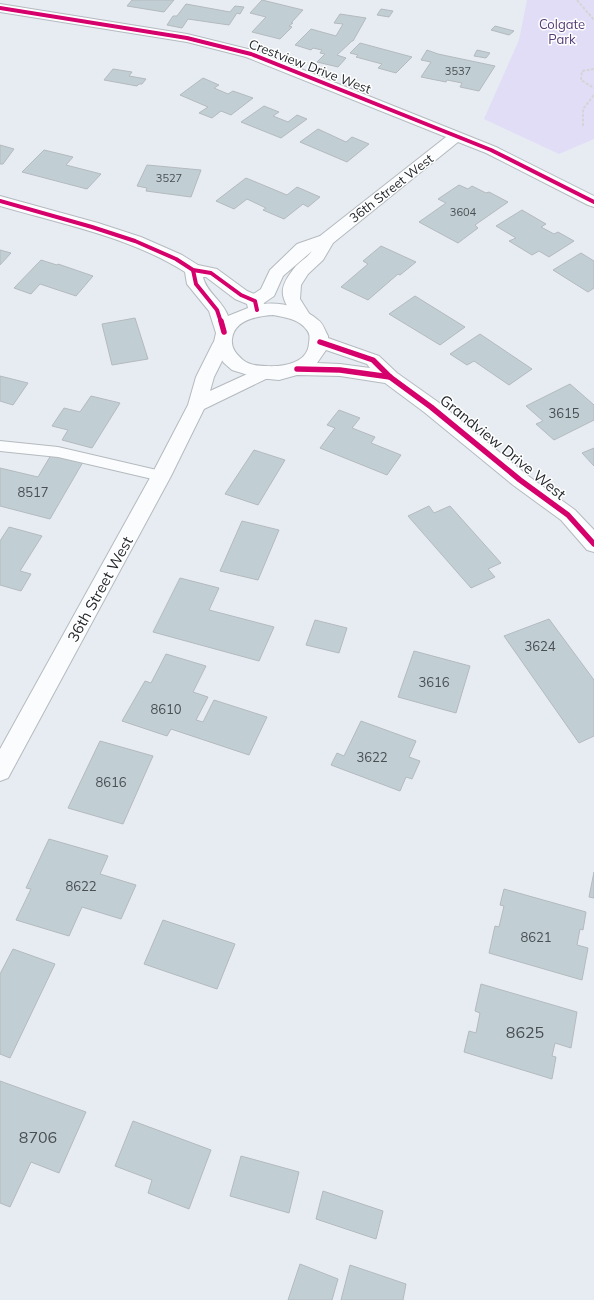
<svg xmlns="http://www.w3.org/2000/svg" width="594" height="1300" font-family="Mulish,sans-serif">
<rect width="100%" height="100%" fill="#e6ecf2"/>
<polygon fill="#e1ddf6" points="527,0 594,0 594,139 559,154 484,119 519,40"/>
<g fill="#c1cfd5" stroke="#b4babe">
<polygon points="132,0 174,0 164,12 127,6"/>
<polygon points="262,0 303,10 291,23 293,23 289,26 292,27 280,39 252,32 266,17 250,13"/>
<polygon points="186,4 230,12 235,6 244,7 240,14 237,13 229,25 188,19 182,28 167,25 173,16 177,16"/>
<polygon points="381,9 393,11 389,17 377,15"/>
<polygon points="340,14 366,18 353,41 352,41 337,55 346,58 338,67 317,62 325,54 320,53 322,50 313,48 311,50 295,45 311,29 336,36 343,24 334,23"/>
<polygon points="495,26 514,31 509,35 491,30"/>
<polygon points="360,43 412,57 396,73 378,68 382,64 356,57 358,55 350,53"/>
<polygon points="427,50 438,54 495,66 479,91 460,87 462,83 447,80 446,82 421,77 431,62 421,60"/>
<polygon points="477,50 490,53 486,58 474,56"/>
<polygon points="113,69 132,72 129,76 146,79 142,84 139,84 137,86 104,80"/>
<polygon points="203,78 219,85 214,88 228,94 233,91 253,98 231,115 221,111 212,118 199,113 208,107 180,95"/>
<polygon points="264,106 279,112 273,116 288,122 297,115 307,119 281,138 241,122"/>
<polygon points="318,129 346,142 352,137 369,144 347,162 300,142"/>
<polygon points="0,145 14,149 3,164 0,164"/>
<polygon points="44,150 73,157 66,165 101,174 87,189 22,172"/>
<polygon points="147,165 201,170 191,197 146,191 147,188 137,186"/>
<polygon points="246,178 287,195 297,187 320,197 308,207 303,204 284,219 263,210 266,208 247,199 234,209 216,201"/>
<polygon points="459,185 468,189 472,186 486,193 489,192 508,202 475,225 478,228 458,243 419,222 446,203 438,199"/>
<polygon points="522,210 546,224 541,227 554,234 558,232 574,241 549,257 539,251 532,255 509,241 516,238 496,226"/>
<polygon points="381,246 416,262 400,275 398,274 368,300 341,287 368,264 363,261"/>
<polygon points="0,250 11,253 0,265"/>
<polygon points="581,253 594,261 594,288 588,292 553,270"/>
<polygon points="41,260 57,265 58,264 93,276 76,296 40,284 31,294 14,288"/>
<polygon points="415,296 465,327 440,345 389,314"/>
<polygon points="135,318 148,359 112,365 102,324"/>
<polygon points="480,334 532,369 509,385 474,361 467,365 450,354"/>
<polygon points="0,376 28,383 13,405 0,401"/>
<polygon points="570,384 594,405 594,420 554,440 536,424 543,421 526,406"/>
<polygon points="91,396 120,403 92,448 62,440 68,430 52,426 64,408 80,412"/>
<polygon points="339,410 360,418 352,428 375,437 371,443 401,455 387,475 320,448 335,428 327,425"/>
<polygon points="594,448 594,466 582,453"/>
<polygon points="254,450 285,460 258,505 225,494"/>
<polygon points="51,455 83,462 50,519 0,506 0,468 38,477"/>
<polygon points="429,506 434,513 450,506 501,563 488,569 495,577 471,588 408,516"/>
<polygon points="242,521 279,530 258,580 220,571"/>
<polygon points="9,527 42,536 20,571 31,574 21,591 0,585 0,541"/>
<polygon points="180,578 219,588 209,610 274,627 259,661 153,632"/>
<polygon points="549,619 594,680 594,736 579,743 504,636"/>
<polygon points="315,620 347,628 339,653 306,645"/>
<polygon points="414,651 470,666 456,713 398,697"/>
<polygon points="166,654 206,666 193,692 208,697 196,720 203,722 214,700 267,717 249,755 171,729 167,736 122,721 145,681 151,683"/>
<polygon points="361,721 416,741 409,757 420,761 412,779 406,777 400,791 331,765 337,753 344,756"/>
<polygon points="100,741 153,756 123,824 68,808"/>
<polygon points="49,839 108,856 100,874 136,885 121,919 82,907 69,936 16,920 31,889 26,888"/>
<polygon points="594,872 594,898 589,897"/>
<polygon points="504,889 586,912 583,930 580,929 577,945 588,948 582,980 489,953 495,926 499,927 504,906 500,905"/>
<polygon points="163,920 235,944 217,989 144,964"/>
<polygon points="13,949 55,964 10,1058 0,1054 0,974"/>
<polygon points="481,984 577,1012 571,1048 555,1043 552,1056 556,1057 552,1079 464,1052 469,1031 476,1033 480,1013 475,1011"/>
<polygon points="0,1081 86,1112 59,1173 31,1162 10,1207 0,1203"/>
<polygon points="133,1121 211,1150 189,1209 148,1193 152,1180 115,1166"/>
<polygon points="241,1156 299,1172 289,1213 230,1196"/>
<polygon points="323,1191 383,1211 376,1239 316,1219"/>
<polygon points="300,1264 338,1279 332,1300 288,1300"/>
<polygon points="350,1265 406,1284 403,1300 341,1300"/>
</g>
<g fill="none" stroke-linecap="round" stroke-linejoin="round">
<defs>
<polygon id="lane" points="0,441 58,447 161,471 166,472 168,476 166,480 161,481 58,457 0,451"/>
<g id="street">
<path d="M0,4L187,34L256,51L496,147L594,196V207L588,205L486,153L458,142L333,243L323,260L308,274L301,285L300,299L310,315L307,319L301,321L295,319C280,296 277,289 296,266C301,261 308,257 312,251L283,276L274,296L261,305L255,307L249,305L246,301L249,297L261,289L270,270L297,244L320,236L446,137L246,57L187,42L0,12Z"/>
<polygon points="222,337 228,339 231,343 214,377 210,391 258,369 264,367 270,369 273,373 270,377 204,409 171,476 8,778 0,781 0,749 151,476 188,405 196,377 213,343 216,339"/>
</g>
<path id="secondary" d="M0,196L98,223L141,237L182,255L198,265L217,269L247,291L261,297L264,304C281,302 305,308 318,320C323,323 325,331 328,336V338L379,356L397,373L438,402L527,475L575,510L594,530V552L587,550L561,520L513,485L424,412L385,383L340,376L297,375L279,380L258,378L232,370L224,363L217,353L214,342L216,333L209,311L187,284L185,272C130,237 62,224 0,206ZM203,277H206L235,299L247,304L248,308L228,316C223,301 206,292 203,277ZM273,315C284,317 299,319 306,329C310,333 310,337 309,343C308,364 282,367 266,366C258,366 249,365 243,360C236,354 231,348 232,339C234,320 257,316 273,315ZM326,350L367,364L370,368L340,364L317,363Z"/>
</defs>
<use href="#lane" stroke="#b5babf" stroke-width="2"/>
<use href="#street" stroke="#b5babf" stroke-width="2"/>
<use href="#secondary" stroke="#b5babf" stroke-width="2"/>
<g stroke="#d3d5d7" stroke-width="2" stroke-dasharray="3 1.5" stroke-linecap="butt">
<polyline points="577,0 594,20"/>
<polyline points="594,69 582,71 581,80 594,88"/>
<polyline points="583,126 583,109 594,95"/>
</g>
<use href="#lane" fill="#fbfcfd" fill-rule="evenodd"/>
<use href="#street" fill="#fbfcfd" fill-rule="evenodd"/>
<use href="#secondary" fill="#fbfcfd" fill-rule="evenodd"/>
<defs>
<g id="cycleway-far1">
<polyline points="0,8 187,38 251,54 491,150 594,202"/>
<polyline points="0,201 92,227 135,241 176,259 193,270 211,273 241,295 255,301 257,310"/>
<polyline points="193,270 196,284 217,310 221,322"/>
</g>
<g id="cycleway">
<polyline points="221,321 224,332"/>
<polyline points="320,342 373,360 390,377 431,407 520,480 568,515 594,544"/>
<polyline points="297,369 340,370 390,377"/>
</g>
</defs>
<use href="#cycleway-far1" stroke="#fff" stroke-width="6"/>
<use href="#cycleway" stroke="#fff" stroke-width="8"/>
<use href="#cycleway-far1" stroke="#d6006c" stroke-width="4"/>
<use href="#cycleway" stroke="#d6006c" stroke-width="5.5"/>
</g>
<g text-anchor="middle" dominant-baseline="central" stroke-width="3" stroke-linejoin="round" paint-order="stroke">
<g font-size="11" fill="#484e52">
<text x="458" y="71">3537</text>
<text x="169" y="178">3527</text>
<text x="463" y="212">3604</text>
</g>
<g font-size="13" fill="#543d77" stroke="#fff">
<text x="562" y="24">Colgate<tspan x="562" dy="15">Park</tspan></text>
</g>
<g font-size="13" fill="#1f2327" stroke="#fff">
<text transform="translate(310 66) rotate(21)">Crestview Drive West</text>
<text transform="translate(391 188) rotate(-38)">36th Street West</text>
</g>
<g font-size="13" fill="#484e52">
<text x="564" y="413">3615</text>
<text x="33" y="492">8517</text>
<text x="540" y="646">3624</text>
<text x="434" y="682">3616</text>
<text x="166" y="709">8610</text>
<text x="372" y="757">3622</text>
<text x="111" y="782">8616</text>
<text x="81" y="886">8622</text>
<text x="536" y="937">8621</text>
</g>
<g font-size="15" fill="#1f2327" stroke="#fff">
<text transform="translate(503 447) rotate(39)">Grandview Drive West</text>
<text transform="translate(100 589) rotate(-61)">36th Street West</text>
</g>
<g font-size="16" fill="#484e52">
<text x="525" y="1032">8625</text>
<text x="38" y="1137">8706</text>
</g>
</g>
</svg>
